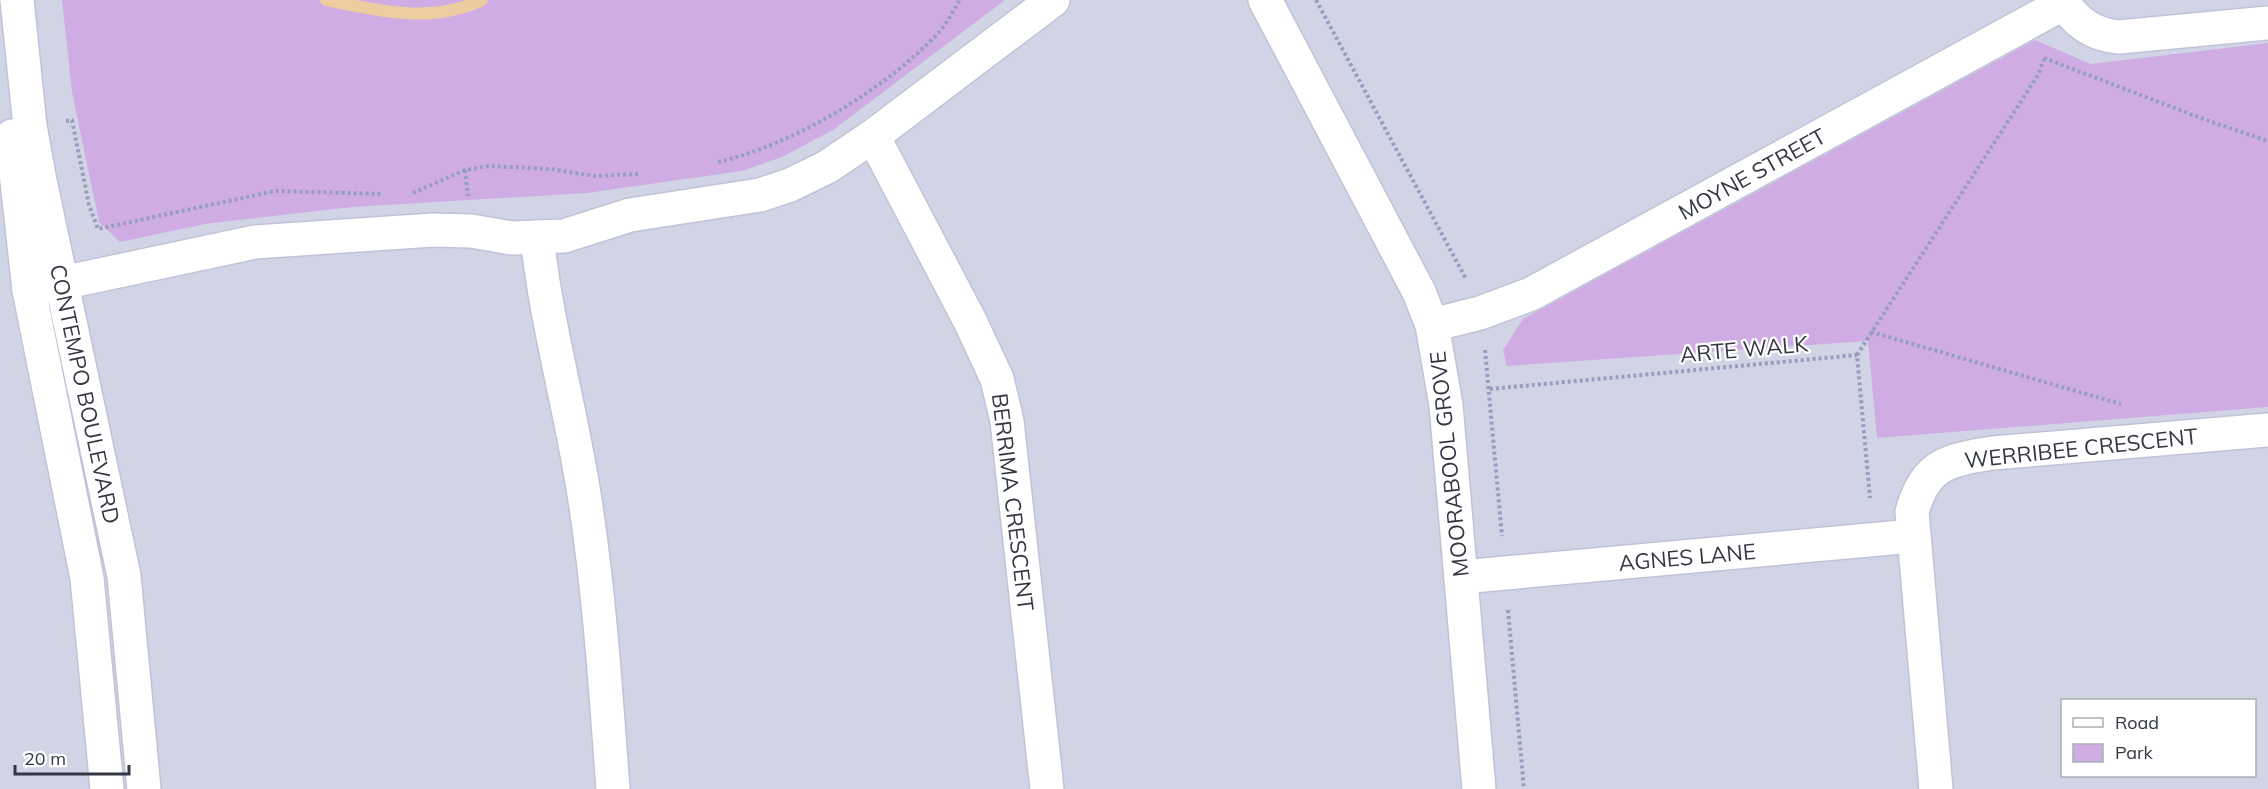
<svg xmlns="http://www.w3.org/2000/svg" width="2268" height="789" font-family="Mulish,sans-serif">
<rect width="100%" height="100%" fill="#e3e4f1"/>
<path fill="#d1d4e5" fill-rule="evenodd" d="M0,0H2268V789H0ZM2062,700H2254V776H2062Z"/>
<g fill="#d0ace5">
<polygon points="62,0 1005,0 833,130 782,157 742,171 587,193 352,207 205,224 120,242 99,222 72,92"/>
<polygon points="2035,40 2091,64 2268,43 2268,407 1877,438 1868,341 1507,366 1503,350 1523,319"/>
</g>
<g fill="none" stroke-linecap="round" stroke-linejoin="round">
<path stroke="#edcd9f" stroke-width="12" d="M326,0C379,11 431,24 482,0"/>
<defs>
<g id="minor">
<polyline points="17,0 30,126 40,181 124,576 144,789"/>
<polyline points="1265,0 1419,292 1432,325 1446,405 1479,789"/>
<path d="M2062,0C2075,22 2094,35 2119,37L2268,23"/>
<polyline points="12,136 29,290 87,578 107,789"/>
<polyline points="873,136 970,321 997,379 1007,421 1047,789"/>
<path d="M537,237C547,329 573,416 586,507C600,600 606,695 613,789"/>
<polyline points="29,290 255,242 433,230 471,231 512,238 564,236 630,215 760,195 790,185 827,167 873,136 1053,0"/>
<polyline points="1432,325 1480,313 1531,294 2064,3"/>
<polyline points="1461,577 1913,536"/>
<path d="M1936,789L1912,512C1925,464 1948,460 1993,453L2268,430"/>
</g>
</defs>
<use href="#minor" stroke="#c0c3d7" stroke-width="36"/>
<g stroke="#979ebd" stroke-width="4" stroke-dasharray="3 3" stroke-linecap="butt">
<polyline points="1316,0 1466,279"/>
<polyline points="2044,58 2206,120 2268,141"/>
<polyline points="66,121 72,120 89,205 98,229 275,191 382,194"/>
<path d="M718,162C793,145 888,88 940,31C948,22 953,10 960,0"/>
<polyline points="465,170 468,196"/>
<polyline points="413,193 465,170 488,166 551,169 594,176 640,174"/>
<polyline points="1871,332 2121,404"/>
<polyline points="1485,350 1502,536"/>
<polyline points="1857,355 2038,75 2044,59"/>
<polyline points="1490,389 1857,355 1870,498"/>
<polyline points="1508,610 1524,789"/>
</g>
<use href="#minor" stroke="#fff" stroke-width="33"/>
</g>
<g text-anchor="middle" dominant-baseline="central" stroke-width="4.5" stroke-linejoin="round" paint-order="stroke">
<g font-size="22" fill="#333742" stroke="#fff">
<text transform="translate(1752 174) rotate(-29)">MOYNE STREET</text>
<text transform="translate(1744 349) rotate(-5)">ARTE WALK</text>
<text transform="translate(85 394) rotate(78)">CONTEMPO BOULEVARD</text>
<text transform="translate(2081 448) rotate(-6)">WERRIBEE CRESCENT</text>
<text transform="translate(1449 464) rotate(-96)">MOORABOOL GROVE</text>
<text transform="translate(1013 502) rotate(83)">BERRIMA CRESCENT</text>
<text transform="translate(1687 557) rotate(-5)">AGNES LANE</text>
</g>
</g>
<rect x="2061" y="699" width="195" height="78" fill="#ffffff" stroke="#adafb3" stroke-width="1.5"/>
<rect x="2073" y="718" width="30" height="9" fill="#ffffff" stroke="#adafb3" stroke-width="1.5"/>
<text x="2115" y="729" font-size="18" fill="#333742">Road</text>
<rect x="2073" y="744" width="30" height="18" fill="#d0ace5" stroke="#adafb3" stroke-width="1.5"/>
<text x="2115" y="759" font-size="18" fill="#333742">Park</text>
<path d="M15 765v9h114v-9" fill="none" stroke="#333742" stroke-width="3"/>
<text x="24" y="765" font-size="18" fill="#333742" stroke="#ffffff" stroke-width="4.5" paint-order="stroke">20 m</text>
</svg>
